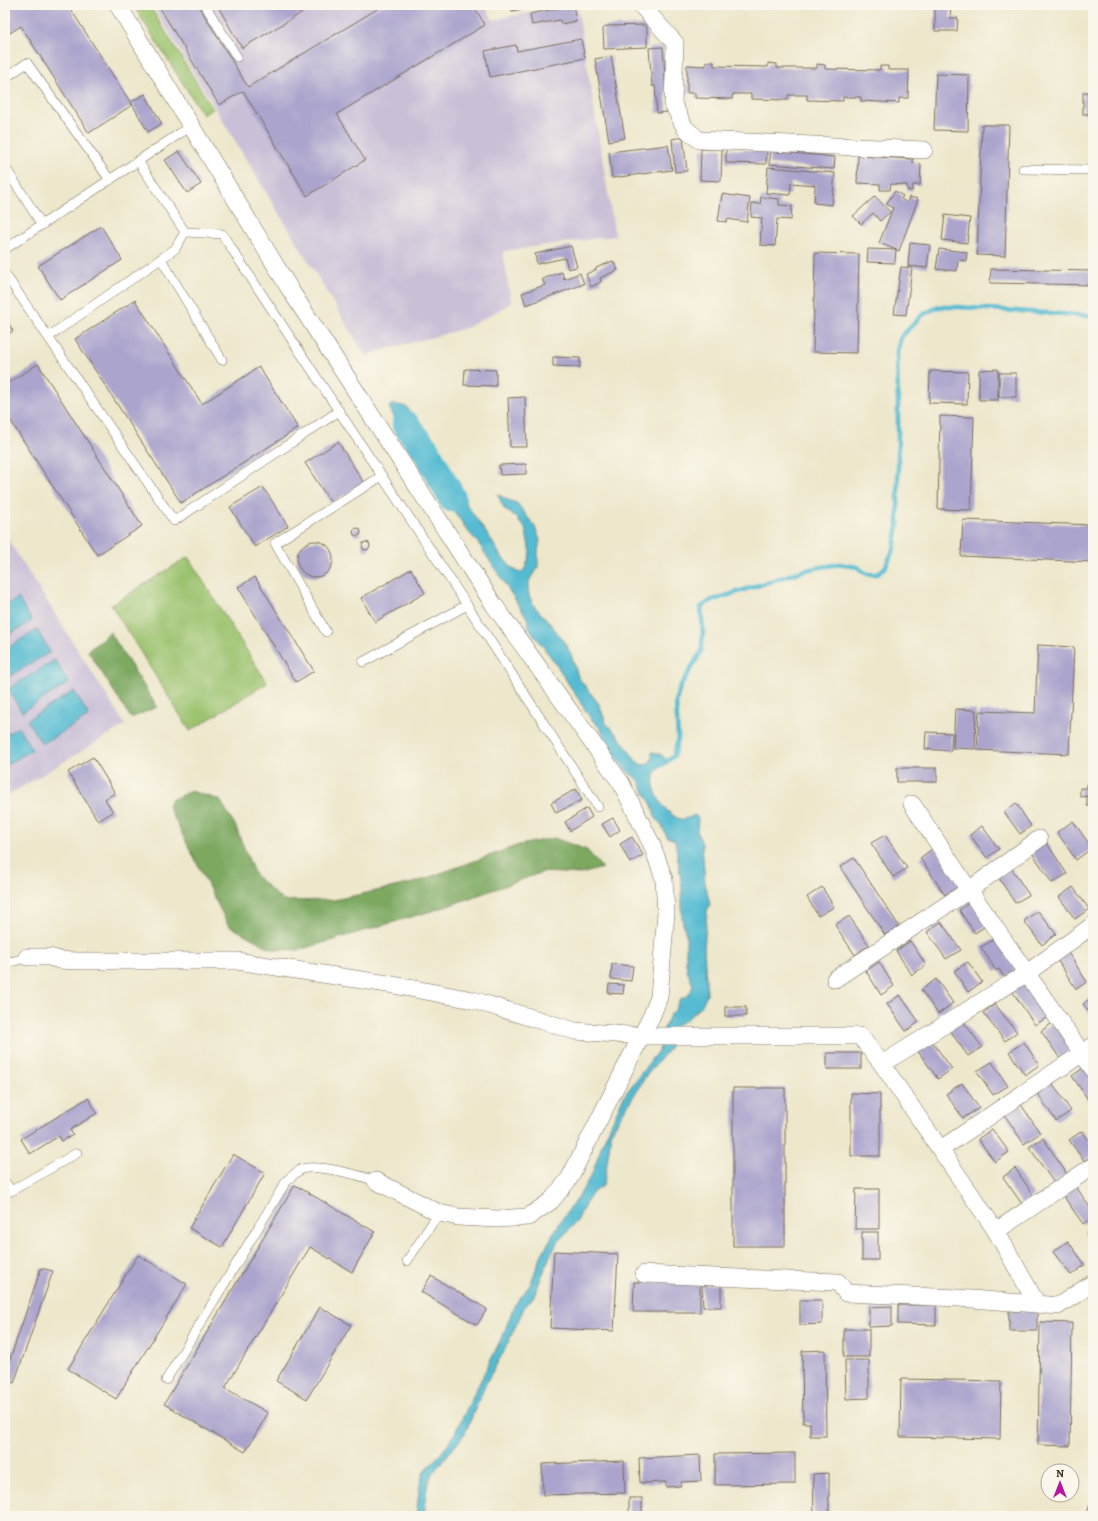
<svg xmlns="http://www.w3.org/2000/svg" width="1098" height="1521" font-family="Alegreya,serif">
<rect width="100%" height="100%" fill="#fbf7ec"/>
<filter id="ink" filterUnits="userSpaceOnUse"><feTurbulence type="fractalNoise" baseFrequency=".025" numOctaves="2"/><feDisplacementMap in="SourceGraphic" scale="8" xChannelSelector="R" yChannelSelector="G"/><feConvolveMatrix kernelMatrix="1 2 1 2 8 2 1 2 1" color-interpolation-filters="sRGB"/></filter>
<filter id="wash" filterUnits="userSpaceOnUse"><feTurbulence type="fractalNoise" baseFrequency=".012" numOctaves="4" result="noise"/><feDisplacementMap in="SourceGraphic" scale="16" xChannelSelector="R" yChannelSelector="G"/><feGaussianBlur stdDeviation="0.9" result="paint"/><feColorMatrix in="noise" values="0 0 0 0 0 0 0 0 0 0 0 0 0 0 0 0 0 1.4 0 .05"/><feComposite in="paint" operator="in"/></filter>
<g filter="url(#wash)">
<rect width="100%" height="100%" fill="#ede7cc"/>
<g fill="#c9bfd7">
<polygon points="152,5 484,5 493,20 566,5 577,5 615,236 503,251 511,303 467,328 376,352 366,356"/>
<polygon points="5,535 125,725 5,797"/>
</g>
<g fill="#9bc26e" stroke="#6b7646">
<polygon points="133,5 149,5 213,109 203,115"/>
<polygon points="188,557 267,683 190,731 111,605"/>
</g>
<g fill="#7ca861" stroke="#5c6940">
<polygon points="110,632 157,707 131,718 88,651"/>
<polygon points="191,791 220,800 235,825 255,875 283,901 334,900 413,883 519,845 554,838 587,850 602,868 581,874 543,872 445,907 299,950 271,949 228,925 168,806 171,800"/>
</g>
<g fill="#54bbd2" stroke="#487278">
<polygon points="393,404 407,407 416,422 425,442 440,455 415,455 392,413 389,407"/>
<path d="M423,464H442L455,488L490,538L500,555L512,568L518,572H522L526,567L530,553L526,531L524,526L519,522L517,517L505,510L497,494L510,501L517,503L535,527L540,540L538,551V567L530,579L528,587L529,596L535,607L550,623L566,645L571,654L578,677L599,704L606,723L619,737L636,761L642,765L649,764L652,758V752C659,753 665,756 668,763C664,765 660,766 657,770C646,785 664,814 680,819C686,820 690,817 695,815L698,818L697,831L702,844L705,883L710,904L707,911L704,949L707,994L702,1005L687,1019L677,1025L669,1049L646,1076L613,1129L611,1135L605,1178L602,1187L594,1191L586,1203L577,1221L559,1240L550,1256L534,1296L524,1308L503,1353L487,1381L465,1433L459,1441L432,1474C425,1487 425,1502 425,1516H416L420,1484L423,1473L442,1452L453,1437L504,1333L514,1306L530,1285L541,1256L560,1222L582,1191L593,1172L602,1144L624,1096L660,1048L664,1028L670,1015L675,1010L680,999L686,997L691,991L693,985L687,970L686,961V935L682,919V886L675,840L667,837L662,826L655,817L652,805L641,786L639,780L628,772L617,760L600,728L591,719L554,661L532,632L529,627L527,618L479,544L467,530L441,492Z"/>
<polygon points="18,598 32,621 5,637 5,606"/>
<polygon points="37,630 50,652 5,679 5,649"/>
<polygon points="55,660 69,683 22,712 8,689"/>
<polygon points="74,691 89,716 42,744 27,720"/>
<polygon points="18,727 32,750 5,766 5,735"/>
</g>
<g fill="none" stroke-linecap="round" stroke-linejoin="round">
<polyline stroke="#54bbd2" stroke-width="4.5" points="662,765 674,756 678,738 676,702 680,687 701,652 703,632 701,607 710,601 805,570 839,564 857,567 867,574 878,574 886,566 894,548 898,525 898,404 897,351 901,337 922,315 938,307 958,307 1093,316"/>
<polyline stroke="#54bbd2" stroke-width="28" points="406,425 426,450 452,498"/>
</g>
<g id="blocks">
<g fill="#aba4cd">
<polygon points="5,5 68,5 132,105 89,133 21,26 5,36"/>
<polygon points="158,5 198,5 248,87 384,5 473,5 485,25 337,114 365,160 307,196 243,91 219,105"/>
<polygon points="217,5 315,5 242,48"/>
<polygon points="511,5 538,5 538,6 512,11"/>
<polygon points="573,5 576,21 561,24 560,20 532,25 530,14"/>
<polygon points="935,5 951,5 950,18 958,18 957,31 935,31"/>
<polygon points="644,25 647,27 647,47 604,49 603,29 606,26"/>
<polygon points="581,39 585,58 490,77 485,51 516,45 517,51"/>
<polygon points="663,47 667,112 657,113 655,86 652,86 649,48"/>
<polygon points="611,56 625,138 609,141 595,59"/>
<polygon points="706,62 714,62 714,66 768,67 768,63 777,64 777,68 817,68 817,64 825,65 825,69 880,70 880,66 888,66 888,70 909,70 908,98 899,98 899,103 861,101 861,97 843,97 843,101 807,100 807,95 788,95 788,100 751,99 751,94 733,94 732,99 695,98 695,93 687,93 687,65 706,66"/>
<polygon points="936,74 969,75 968,131 934,130"/>
<rect x="1083" y="92" width="10" height="22"/>
<polygon points="145,94 162,124 148,132 131,102"/>
<polygon points="982,125 1009,125 1005,256 977,255"/>
<polygon points="683,137 687,171 675,172 672,139"/>
<polygon points="668,145 672,170 612,178 609,152"/>
<polygon points="701,149 722,149 721,181 700,180"/>
<polygon points="726,149 767,151 766,164 726,163"/>
<polygon points="179,151 201,184 187,193 165,160"/>
<polygon points="771,151 835,157 834,169 769,164"/>
<polygon points="858,156 913,159 913,163 921,164 920,185 913,185 912,191 907,190 907,185 891,184 890,190 880,190 880,184 857,183"/>
<polygon points="768,167 835,173 832,205 814,203 815,185 791,183 790,195 766,193"/>
<polygon points="895,191 903,196 901,199 907,203 909,197 918,199 899,251 879,243 893,208 886,204"/>
<polygon points="722,194 750,198 747,222 727,219 727,222 718,221"/>
<polygon points="875,196 890,212 880,221 873,213 861,224 853,216"/>
<polygon points="761,197 779,199 779,205 792,206 791,220 777,219 775,246 760,245 762,218 751,217 752,203 760,204"/>
<polygon points="945,215 970,218 967,243 942,240"/>
<polygon points="101,226 122,260 60,300 38,266"/>
<polygon points="910,243 930,245 927,268 908,266"/>
<polygon points="571,246 577,267 568,269 565,258 537,264 535,254"/>
<polygon points="868,249 896,250 895,263 867,262"/>
<polygon points="939,249 967,252 966,261 958,260 957,271 936,269"/>
<polygon points="815,253 859,254 857,353 813,352"/>
<polygon points="613,261 618,270 600,278 601,282 591,287 586,274 596,270 596,268"/>
<polygon points="901,267 912,268 906,315 894,314"/>
<polygon points="991,269 1093,271 1093,285 990,283"/>
<polygon points="562,272 564,279 580,273 584,284 526,305 522,293 545,285 542,279"/>
<polygon points="135,300 202,404 259,367 298,428 181,503 75,339"/>
<polygon points="5,317 13,331 5,336"/>
<polygon points="553,357 580,358 580,367 553,366"/>
<polygon points="38,364 142,526 97,555 5,412 5,385"/>
<polygon points="465,369 496,370 496,386 464,385"/>
<polygon points="998,369 998,400 979,400 979,370"/>
<polygon points="930,371 968,372 967,404 929,403"/>
<rect x="999" y="373" width="17" height="24"/>
<polygon points="525,397 527,447 510,447 508,398"/>
<polygon points="940,416 974,417 971,510 938,509"/>
<polygon points="338,442 364,483 331,503 305,463"/>
<polygon points="526,464 526,474 500,475 499,465"/>
<polygon points="263,487 288,526 255,547 230,507"/>
<polygon points="963,520 1093,525 1093,562 961,556"/>
<circle cx="357" cy="532" r="4"/>
<circle cx="315" cy="559" r="18"/>
<circle cx="366" cy="546" r="4"/>
<polygon points="411,569 425,593 375,622 361,598"/>
<polygon points="255,577 314,671 296,682 238,587"/>
<polygon points="1038,645 1074,647 1069,754 977,750 979,711 1035,713"/>
<polygon points="955,709 976,710 975,749 953,748"/>
<polygon points="926,732 952,733 951,751 925,749"/>
<polygon points="93,757 115,793 105,799 113,812 98,821 68,772"/>
<rect x="897" y="768" width="40" height="14"/>
<polygon points="1093,783 1093,809 1091,809 1091,806 1087,806 1087,796 1080,797 1080,788 1087,788 1087,784"/>
<polygon points="576,789 582,800 556,813 551,803"/>
<polygon points="1016,803 1031,826 1020,834 1004,812"/>
<polygon points="587,808 592,817 570,831 565,822"/>
<polygon points="613,818 620,830 610,837 602,824"/>
<polygon points="1073,821 1092,848 1076,860 1057,832"/>
<polygon points="982,826 999,849 987,858 970,835"/>
<polygon points="885,835 907,868 893,877 871,843"/>
<polygon points="632,837 643,855 630,863 620,844"/>
<polygon points="1046,842 1067,874 1052,883 1031,851"/>
<polygon points="935,847 961,885 945,895 920,858"/>
<polygon points="854,858 899,926 885,935 840,867"/>
<polygon points="1010,866 1029,895 1015,903 997,875"/>
<polygon points="822,887 834,907 818,916 807,897"/>
<polygon points="1073,887 1089,909 1075,919 1059,897"/>
<polygon points="971,901 987,925 975,933 959,910"/>
<polygon points="1038,911 1056,934 1042,945 1024,921"/>
<polygon points="849,916 869,945 855,955 835,925"/>
<polygon points="941,922 961,950 946,959 927,932"/>
<polygon points="1093,930 1093,946 1085,935"/>
<polygon points="996,938 1016,969 1004,977 999,969 996,971 981,947"/>
<polygon points="910,941 926,965 912,975 896,951"/>
<polygon points="1067,951 1087,982 1076,989 1056,958"/>
<polygon points="879,962 894,986 881,995 866,971"/>
<polygon points="968,962 982,982 968,992 954,971"/>
<polygon points="612,964 633,966 631,981 611,979"/>
<polygon points="936,979 953,1003 938,1014 921,990"/>
<polygon points="1024,979 1049,1016 1035,1025 1010,988"/>
<polygon points="609,984 624,985 623,994 608,993"/>
<polygon points="900,995 919,1022 906,1031 887,1004"/>
<polygon points="1093,996 1093,1018 1083,1004"/>
<polygon points="995,1004 1017,1032 1005,1041 983,1013"/>
<rect x="725" y="1007" width="21" height="9"/>
<polygon points="961,1018 982,1047 968,1056 948,1028"/>
<polygon points="1054,1022 1074,1051 1061,1060 1041,1031"/>
<polygon points="931,1040 952,1069 938,1079 917,1050"/>
<polygon points="1024,1042 1039,1065 1025,1075 1009,1052"/>
<rect x="827" y="1053" width="34" height="16"/>
<polygon points="992,1062 1008,1086 993,1095 977,1071"/>
<polygon points="1086,1066 1093,1077 1093,1098 1089,1101 1072,1076"/>
<polygon points="1051,1081 1071,1111 1056,1121 1036,1091"/>
<polygon points="962,1083 979,1108 963,1118 946,1094"/>
<rect x="733" y="1088" width="52" height="158"/>
<polygon points="851,1093 880,1094 880,1156 851,1156"/>
<polygon points="88,1098 97,1113 70,1130 73,1135 62,1141 59,1136 30,1154 21,1139"/>
<polygon points="1020,1103 1040,1133 1024,1144 1004,1114"/>
<polygon points="992,1129 1009,1152 995,1162 978,1139"/>
<polygon points="1082,1131 1093,1146 1093,1155 1084,1161 1069,1140"/>
<polygon points="1043,1138 1067,1174 1054,1183 1029,1147"/>
<polygon points="233,1154 265,1173 222,1247 189,1228"/>
<polygon points="1015,1168 1034,1196 1022,1204 1003,1177"/>
<polygon points="295,1185 375,1232 352,1272 310,1247 225,1388 268,1413 245,1452 164,1404"/>
<polygon points="1075,1185 1093,1212 1093,1217 1083,1224 1062,1194"/>
<polygon points="856,1189 879,1189 879,1229 855,1229"/>
<polygon points="1093,1229 1093,1243 1086,1233"/>
<rect x="862" y="1232" width="16" height="28"/>
<polygon points="1068,1241 1085,1265 1071,1275 1053,1252"/>
<polygon points="554,1251 618,1254 614,1331 550,1328"/>
<polygon points="138,1255 187,1284 116,1399 68,1369"/>
<polygon points="41,1268 53,1271 14,1383 5,1380 5,1374"/>
<polygon points="431,1276 487,1309 477,1325 421,1292"/>
<polygon points="634,1282 700,1282 700,1312 633,1312"/>
<polygon points="721,1284 721,1307 703,1307 702,1285"/>
<polygon points="800,1300 822,1300 822,1324 800,1325"/>
<polygon points="898,1305 936,1305 936,1325 898,1324"/>
<polygon points="892,1306 892,1326 869,1327 869,1307"/>
<polygon points="320,1307 351,1325 307,1399 276,1381"/>
<rect x="1009" y="1311" width="28" height="20"/>
<polygon points="1040,1322 1072,1323 1070,1446 1038,1445"/>
<rect x="844" y="1329" width="25" height="28"/>
<polygon points="825,1350 826,1436 810,1436 810,1423 803,1423 802,1351"/>
<polygon points="845,1360 869,1360 869,1398 846,1399"/>
<polygon points="901,1379 1001,1381 1000,1439 900,1437"/>
<polygon points="795,1453 795,1484 715,1485 715,1454"/>
<polygon points="700,1455 701,1481 681,1482 681,1486 666,1487 666,1482 640,1483 639,1458"/>
<polygon points="624,1461 625,1493 543,1495 542,1464"/>
<polygon points="829,1473 829,1516 814,1516 813,1474"/>
<polygon points="1093,1495 1093,1516 1086,1516"/>
<rect x="629" y="1498" width="13" height="18"/>
</g>
</g>
</g>
<g filter="url(#ink)">
<use href="#blocks" fill-opacity="0" stroke="#796c5b" stroke-width="1"/>
<g fill="none" stroke-linecap="round" stroke-linejoin="round">
<defs>
<g id="service">
<polyline points="205,5 237,57"/>
<polyline points="5,78 27,63 110,180"/>
<polyline points="138,161 185,232 222,234 467,605 598,807"/>
<polyline points="5,167 42,225"/>
<polyline points="1023,169 1093,170"/>
<polyline points="5,249 191,126"/>
<polyline points="161,259 222,360"/>
<polyline points="5,274 174,521 339,411"/>
<polyline points="48,337 175,249 185,232"/>
<polyline points="326,632 275,543 382,476"/>
<polyline points="363,662 467,605"/>
<polyline points="5,962 15,961 27,957"/>
<polyline points="5,1182 11,1191 77,1153"/>
<polyline points="407,1261 439,1213"/>
<path d="M166,1380L287,1180C292,1177 297,1171 302,1169C319,1164 359,1175 376,1181"/>
</g>
<g id="minor">
<polyline points="118,5 291,291 494,605 621,783 652,845 664,879 666,913 659,997 652,1015 569,1179 551,1201 528,1217 497,1219 458,1217 439,1213 376,1181"/>
<polyline points="641,5 675,43 673,104 685,128 699,140 924,150"/>
<polyline points="912,804 969,890 1093,1069"/>
<polyline points="27,957 49,957 60,960 77,961 237,961 388,984 473,1000 575,1031 641,1036 860,1036 882,1064 996,1231 1037,1304 1058,1306 1093,1283"/>
<polyline points="835,979 969,890 1039,839"/>
<polyline points="882,1064 1027,973 1093,925"/>
<polyline points="941,1149 1093,1046"/>
<polyline points="996,1231 1093,1166"/>
<polyline points="644,1274 838,1282 846,1293 958,1298 1037,1304"/>
</g>
</defs>
<use href="#service" stroke="#796c5b" stroke-width="10"/>
<use href="#minor" stroke="#796c5b" stroke-width="18"/>
<use href="#service" stroke="#fff" stroke-width="9"/>
<use href="#minor" stroke="#fff" stroke-width="17"/>
</g>
</g>
<rect width="1098" height="1521" fill="none" stroke="#fbf7ec" stroke-width="20"/>
<g transform="translate(1060 1483)"><circle r="19" fill="#fbf7ec" stroke="#aea59a"/>
<path d="M0-3L7 15L0 10L-7 15Z" fill="#b5179e"/>
<text y="-6" font-size="11" font-weight="bold" text-anchor="middle" fill="#3b2a1e">N</text>
</g>
</svg>
